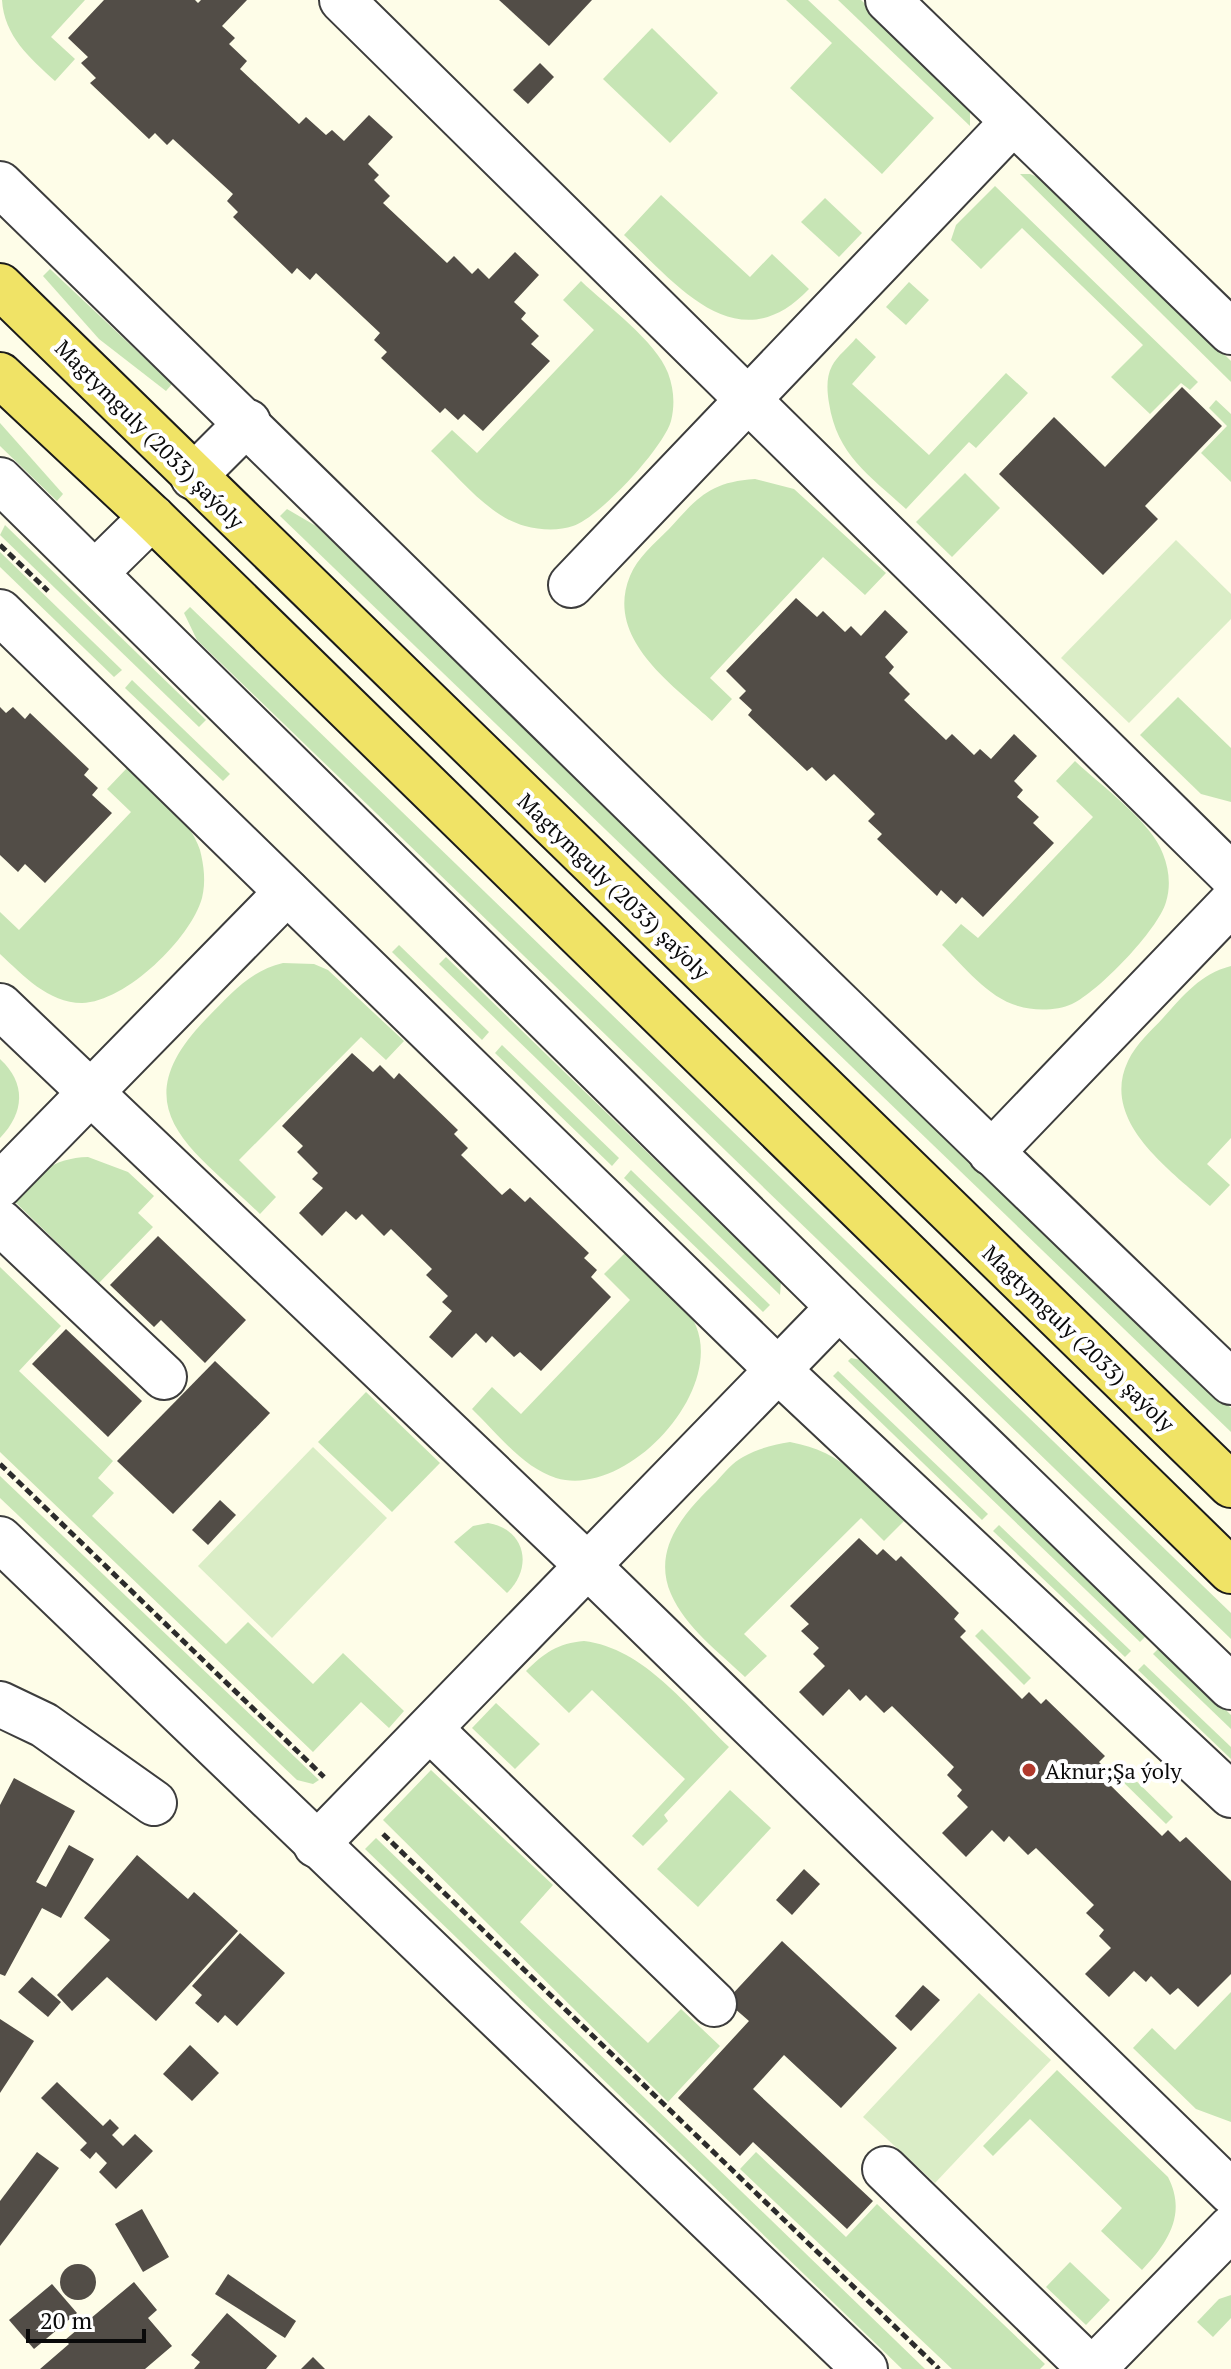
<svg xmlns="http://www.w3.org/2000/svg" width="1231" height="2369" font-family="'PT Serif',serif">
<rect width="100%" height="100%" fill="#fefde8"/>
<g fill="#c7e5b5">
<path d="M2,0H85L51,37L75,59L55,81C30,58 4,36 2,0Z"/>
<polygon points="786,0 808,0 934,118 882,174 790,88 832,43"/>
<polygon points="838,0 861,0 965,98 970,109 970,126"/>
<polygon points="652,28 718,93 670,143 603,79"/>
<polygon points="1020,174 1030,174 1050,182 1231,361 1231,382"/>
<polygon points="995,186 1198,382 1190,390 1181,383 1150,414 1111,377 1143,345 1022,228 981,269 951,240 956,225"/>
<path d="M661,195L750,277L772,254L809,289C738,364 677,285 624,235Z"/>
<polygon points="825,198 862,233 839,257 801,222"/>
<polygon points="50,269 172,384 166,391 99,339 43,276"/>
<path d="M581,281C606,305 656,341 668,373C674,389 675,405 671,421C664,447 599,518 573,526C559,531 540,530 525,526C489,517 458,476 431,451L452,430L477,453L594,330L563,300Z"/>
<polygon points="909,282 929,300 906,325 886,307"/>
<path d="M856,338L876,357L852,384L929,455L1006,373L1028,393L976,448L969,442L906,509C869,475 837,455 829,403C827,391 826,377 832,366C837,356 849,347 856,338Z"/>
<polygon points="1216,400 1231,414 1231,482 1201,453 1227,426 1209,408"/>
<polygon points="0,423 63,494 57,501 0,446"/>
<polygon points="965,473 1000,508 952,557 916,522"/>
<path d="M755,479L794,489L886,573L865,595L823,557L710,678L732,699L712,721C673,685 604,639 630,576C637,558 655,543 669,529C698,497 710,482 755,479Z"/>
<polygon points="287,509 316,526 1231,1408 1231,1432 280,516"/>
<polygon points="5,525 206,720 199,727 0,535"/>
<polygon points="0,552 122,670 114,677 0,567"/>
<polygon points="190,607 1231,1613 1231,1639 197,640 184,613"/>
<polygon points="132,680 230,774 223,781 125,688"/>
<polygon points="1178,697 1231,748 1231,802 1201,794 1140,735"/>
<path d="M1075,761C1100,785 1152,822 1163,854C1169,869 1171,886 1166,902C1158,930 1098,992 1072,1004C1057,1011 1033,1011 1018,1006C987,997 964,966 942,945L961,924L978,938L1093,817L1056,781Z"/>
<path d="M127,768C152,791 189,816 200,850C204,866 206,882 202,898C191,938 126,1002 82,1003C48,1003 23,975 0,954V912L19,930L131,812L107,789Z"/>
<polygon points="399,945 489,1032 482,1040 392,952"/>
<polygon points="446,957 781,1282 780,1295 439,964"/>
<path d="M283,963L314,964L328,970L404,1041L386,1060L361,1037L239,1160L276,1197L260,1214C193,1149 119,1109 206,1019C230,995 249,971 283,963Z"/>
<path d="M1231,966V1138L1207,1164L1230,1185L1210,1206C1172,1171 1099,1122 1128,1061C1136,1044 1151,1031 1163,1018C1184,995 1200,974 1231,966Z"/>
<polygon points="502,1045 619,1158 612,1166 495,1053"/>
<path d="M0,1059C26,1083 25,1112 0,1138Z"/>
<path d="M88,1157L128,1172L154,1196L138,1213L153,1227L99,1283L12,1199C34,1175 53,1158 88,1157Z"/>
<polygon points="631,1170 770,1305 763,1312 624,1178"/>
<path d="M628,1250C651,1273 684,1295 696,1326C724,1394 625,1499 556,1478C523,1468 496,1432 472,1409L492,1387L521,1414L630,1300L604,1274Z"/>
<polygon points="0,1267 61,1326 19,1371 113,1461 98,1478 114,1493 92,1516 226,1644 248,1622 313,1684 343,1653 404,1711 389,1728 361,1702 313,1752 0,1452"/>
<polygon points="851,1358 861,1360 1147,1635 1140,1642 848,1361"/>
<polygon points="838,1371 988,1514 982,1520 833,1376"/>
<polygon points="366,1392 440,1463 392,1512 318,1442"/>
<path d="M790,1442C845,1452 866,1484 904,1521L884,1541L861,1518L744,1634L767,1656L745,1677C720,1653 685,1627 671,1594C651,1548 686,1511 716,1482C724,1473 733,1462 743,1457C759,1448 773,1445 790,1442Z"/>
<polygon points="0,1476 319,1780 313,1784 297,1780 0,1498"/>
<path d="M488,1523C525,1529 534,1567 507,1593L454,1542L473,1526Z"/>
<polygon points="999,1525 1131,1651 1125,1657 993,1531"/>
<polygon points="982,1629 1031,1678 1024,1685 975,1636"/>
<path d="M584,1641C644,1648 688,1708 729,1747L664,1815L668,1821L643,1846L632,1836L685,1779L592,1690L569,1713L526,1671C544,1653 558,1643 584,1641Z"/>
<polygon points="1160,1647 1231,1715 1231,1729 1153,1654"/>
<polygon points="1144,1664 1231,1747 1231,1759 1138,1670"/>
<polygon points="496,1703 540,1744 515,1769 472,1728"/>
<polygon points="1123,1768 1173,1817 1166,1824 1116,1775"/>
<polygon points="431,1770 553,1885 520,1922 648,2043 681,2009 720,2046 668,2102 383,1820"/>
<polygon points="730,1790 771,1828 698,1907 657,1869"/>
<polygon points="376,1838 925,2369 902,2369 365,1849"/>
<polygon points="1231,1992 1231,2122 1196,2109 1133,2048 1152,2028 1175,2050"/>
<path d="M1057,2070L1168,2177C1187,2214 1168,2243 1142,2270L1101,2231L1122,2208L1030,2119L993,2156L983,2146Z"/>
<polygon points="756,2152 846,2237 877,2204 1045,2364 1040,2369 952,2369 740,2169"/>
<polygon points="1070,2262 1110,2300 1086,2325 1046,2287"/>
<polygon points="1231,2295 1231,2318 1213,2337 1197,2322 1219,2299"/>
</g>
<g fill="#daedc6">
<polygon points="1176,540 1231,594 1231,619 1129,723 1061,658"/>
<polygon points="313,1447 387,1518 272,1638 198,1566"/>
<polygon points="979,1993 1051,2060 935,2183 863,2117"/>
</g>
<g fill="#524d47">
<polygon points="104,0 195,0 198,3 201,0 247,0 222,26 235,38 229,44 247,61 240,69 299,124 306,117 326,135 332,130 344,141 369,115 393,137 368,164 379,175 374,180 390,196 383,203 447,263 454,256 472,274 478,268 489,279 515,252 539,275 514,302 526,313 521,319 539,336 531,344 550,361 483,431 464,414 458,420 445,408 440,413 381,358 387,352 374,340 380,333 316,273 310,280 297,268 292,274 233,217 238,212 227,201 233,194 173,139 167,145 155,133 149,139 90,83 96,78 81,63 88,57 68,38"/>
<polygon points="499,0 592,0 549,46"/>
<polygon points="540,63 554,77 528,104 513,90"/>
<polygon points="1182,387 1222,426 1145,506 1158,519 1103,575 999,474 1054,417 1105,467"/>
<polygon points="796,598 817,617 823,611 845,632 851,626 861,636 885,610 908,632 885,657 894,667 889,673 910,694 904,700 946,740 952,734 974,755 980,749 991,759 1014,734 1037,756 1014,781 1023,790 1017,797 1039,817 1033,823 1054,843 983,917 962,897 956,904 941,890 937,896 877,839 882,834 868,821 875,814 834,774 826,781 812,767 807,771 748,715 752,710 739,698 746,691 726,671"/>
<polygon points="0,707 6,713 13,707 25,719 30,713 89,769 84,775 98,788 92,795 112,813 45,883 25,864 18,872 0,855"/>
<polygon points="352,1053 373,1072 380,1065 394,1079 399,1073 458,1130 454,1134 468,1148 461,1155 502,1195 510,1188 525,1202 530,1197 589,1253 584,1258 597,1270 591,1277 611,1297 541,1371 520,1352 514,1357 492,1336 486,1343 476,1333 452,1358 429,1337 452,1311 442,1302 448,1296 426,1275 432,1269 391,1229 384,1236 362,1214 356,1220 346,1211 322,1236 299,1213 323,1188 312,1179 318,1173 297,1152 303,1146 282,1126"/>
<polygon points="158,1236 246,1320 205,1363 161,1320 154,1327 110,1285"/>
<polygon points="66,1329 142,1401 108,1437 32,1364"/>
<polygon points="215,1361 270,1413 173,1514 117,1461"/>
<polygon points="220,1500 236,1515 208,1545 192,1530"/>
<polygon points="859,1538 877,1555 883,1549 896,1561 901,1556 959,1613 954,1619 966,1631 960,1637 1022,1699 1029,1692 1041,1704 1046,1699 1105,1756 1099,1762 1110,1773 1104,1779 1162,1836 1168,1830 1180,1842 1186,1837 1231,1881 1231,1974 1198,2007 1178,1988 1170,1995 1151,1976 1146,1982 1134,1971 1109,1997 1085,1974 1111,1948 1099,1936 1104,1930 1086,1913 1094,1905 1036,1848 1028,1855 1009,1836 1004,1842 992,1830 966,1857 942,1833 968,1807 957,1796 962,1790 947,1775 954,1767 892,1706 884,1713 866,1695 860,1701 849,1689 823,1716 799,1692 825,1666 813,1654 819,1648 801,1631 809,1624 790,1606"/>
<polygon points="14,1778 75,1811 36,1882 46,1887 69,1845 94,1859 61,1918 42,1908 5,1976 0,1974 0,1805"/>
<polygon points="137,1855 188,1899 194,1892 238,1931 156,2021 107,1977 72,2011 57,1995 110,1940 84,1918"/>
<polygon points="804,1869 820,1884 792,1915 776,1900"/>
<polygon points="240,1933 285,1973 237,2026 225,2015 218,2023 195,2003 202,1995 192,1986"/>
<polygon points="782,1941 897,2048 841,2108 784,2055 753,2089 873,2201 847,2229 753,2142 740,2156 678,2098 749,2021 726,2001"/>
<polygon points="32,1977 61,2002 48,2017 18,1992"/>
<polygon points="923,1985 940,2000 911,2031 895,2016"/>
<polygon points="0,2019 34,2041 0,2093"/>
<polygon points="190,2045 219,2073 192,2101 163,2074"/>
<polygon points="57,2082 103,2126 110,2119 119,2128 112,2135 123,2146 135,2134 153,2151 116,2189 99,2172 107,2163 96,2152 90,2159 80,2150 87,2143 41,2098"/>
<polygon points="37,2152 59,2168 0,2246 0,2201"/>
<polygon points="142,2209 169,2257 143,2272 115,2224"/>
<circle cx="78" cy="2282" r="18"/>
<polygon points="228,2274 296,2321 285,2338 215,2294"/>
<polygon points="134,2282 157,2310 148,2318 172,2346 145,2369 40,2369 69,2344 65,2340"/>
<polygon points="52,2284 77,2313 34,2349 9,2320"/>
<polygon points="227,2313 277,2356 266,2369 194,2369 200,2362 191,2355"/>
<polygon points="313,2357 325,2369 301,2369"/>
</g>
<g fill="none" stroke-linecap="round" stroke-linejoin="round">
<defs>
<g id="minor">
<polyline points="342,0 1231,875"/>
<polyline points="888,0 1231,332"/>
<path d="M0,184C411,583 817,987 1231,1382"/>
<polyline points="193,477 248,422"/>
<polyline points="0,480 839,1307 1231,1687"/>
<polyline points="96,572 152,517"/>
<polyline points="571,585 1013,122"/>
<polyline points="0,612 778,1370 1231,1795"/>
<polyline points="0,1006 588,1566 1231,2192"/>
<polyline points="991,1153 1231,903"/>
<polyline points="0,1185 287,892"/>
<polyline points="0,1222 164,1377"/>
<polyline points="0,1539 865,2369"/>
<polyline points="0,1704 44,1725 154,1803"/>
<polyline points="430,1729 714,2004"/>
<polyline points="316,1845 839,1307"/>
<polyline points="885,2169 1091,2369"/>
<polyline points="1093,2369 1231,2228"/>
</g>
<g id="major">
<polyline points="0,286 1231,1485"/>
<polyline points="0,375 152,517 1231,1571"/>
</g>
</defs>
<use href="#minor" stroke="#3d3d3d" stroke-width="48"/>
<use href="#major" stroke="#1b1b1b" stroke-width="48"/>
<g stroke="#2c2c2c" stroke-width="5" stroke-dasharray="8 4" stroke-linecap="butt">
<polyline points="0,545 48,591"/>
<polyline points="0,1464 324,1777"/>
<polyline points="383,1834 939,2369"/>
</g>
<use href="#minor" stroke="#fff" stroke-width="44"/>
<use href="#major" stroke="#f0e366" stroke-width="44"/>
</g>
<circle fill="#b1392c" stroke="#fff" stroke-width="3" cx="1029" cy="1770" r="8"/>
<g text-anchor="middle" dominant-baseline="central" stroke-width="8" stroke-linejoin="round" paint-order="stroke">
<g font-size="22" fill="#0a0a0a" stroke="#fff">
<text transform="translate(150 434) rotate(45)">Magtymguly (2033) şaýoly</text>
<text transform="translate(614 886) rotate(44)">Magtymguly (2033) şaýoly</text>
<text transform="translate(1079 1338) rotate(44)">Magtymguly (2033) şaýoly</text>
</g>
<g font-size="22" fill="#0a0a0a" stroke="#fff" text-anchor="start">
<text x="1045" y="1770">Aknur;Şa ýoly</text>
</g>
</g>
<path d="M28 2329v12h116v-12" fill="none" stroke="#0a0a0a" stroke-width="4"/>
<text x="40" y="2329" font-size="24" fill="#0a0a0a" stroke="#ffffff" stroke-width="6" paint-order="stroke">20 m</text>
</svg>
